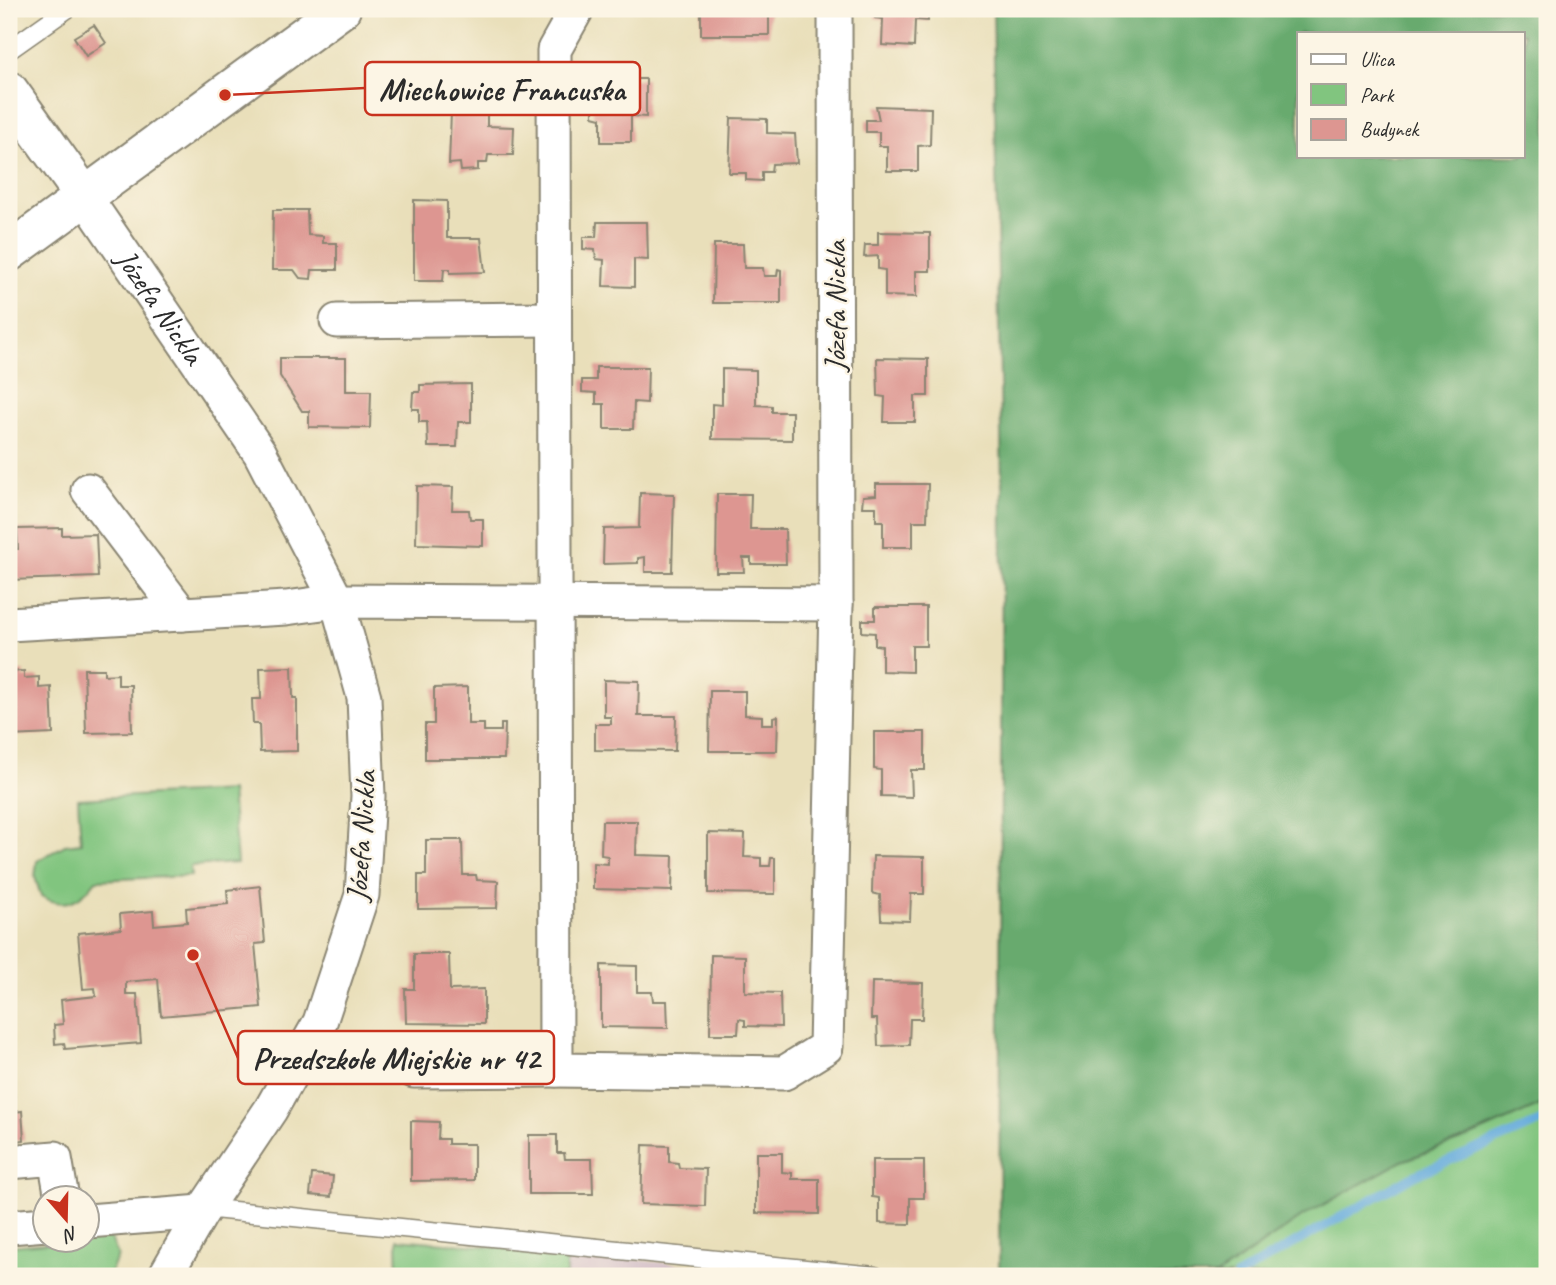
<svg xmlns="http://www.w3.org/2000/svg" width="1556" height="1285" font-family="Caveat,sans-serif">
<rect width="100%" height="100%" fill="#fcf5e5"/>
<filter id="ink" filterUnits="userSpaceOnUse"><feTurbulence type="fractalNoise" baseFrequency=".0143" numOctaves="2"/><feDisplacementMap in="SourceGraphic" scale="14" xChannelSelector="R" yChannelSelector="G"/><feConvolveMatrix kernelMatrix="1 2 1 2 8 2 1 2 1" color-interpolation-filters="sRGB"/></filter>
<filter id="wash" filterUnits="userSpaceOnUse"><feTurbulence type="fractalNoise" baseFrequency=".00686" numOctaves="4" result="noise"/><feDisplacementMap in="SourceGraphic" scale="28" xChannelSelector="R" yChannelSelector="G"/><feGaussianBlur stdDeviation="1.57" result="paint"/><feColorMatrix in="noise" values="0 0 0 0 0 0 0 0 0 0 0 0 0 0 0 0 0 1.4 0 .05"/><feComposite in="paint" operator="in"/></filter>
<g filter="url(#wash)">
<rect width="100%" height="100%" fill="#e9dfba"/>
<polygon fill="#d2bdc7" points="566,1253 800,1276 566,1276"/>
<g fill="#81c57f" stroke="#567855" stroke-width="2">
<path d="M231,791L237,863L190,866L191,876L96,880C81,901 65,910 41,896L35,877L37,861L65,845L81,843L78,799Z"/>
<polygon points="1547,1102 1547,1276 1216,1276 1303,1216 1402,1161 1464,1139"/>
<polygon points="111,1238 118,1256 109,1276 9,1276 9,1246"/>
<polygon points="397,1239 566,1253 566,1276 398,1276"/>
</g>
<path fill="#68aa6e" stroke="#4a6a4c" stroke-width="2" fill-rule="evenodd" d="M993,9H1547V1102L1464,1139L1402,1161L1303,1216L1216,1276H999L1002,488ZM1299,33H1523V156H1299Z"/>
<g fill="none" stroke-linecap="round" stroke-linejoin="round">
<g stroke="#65acdc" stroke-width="9">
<polyline points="1027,1274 1047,1276"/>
<polyline points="1237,1276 1411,1177 1547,1119"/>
</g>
</g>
<g id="blocks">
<g fill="#dd9691">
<rect x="701" y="9" width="68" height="26"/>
<polygon points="875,9 928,9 928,21 915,20 914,47 882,45 883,19 875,18"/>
<polygon points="94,25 106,43 86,56 74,37"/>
<polygon points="594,79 646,79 646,117 631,116 631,142 601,142 601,118 593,116 593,103 580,103 581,91 593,91"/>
<polygon points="876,106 931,108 930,145 918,146 918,171 887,171 887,146 879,146 879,132 866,132 866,120 879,120"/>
<polygon points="451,112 487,112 487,126 514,127 513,155 488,155 487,163 478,163 478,170 461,171 460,163 449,164"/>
<polygon points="731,118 767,119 767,133 795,134 797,163 772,164 771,172 762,172 762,181 746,180 746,173 729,173"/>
<polygon points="414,200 447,201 447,238 481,238 485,272 450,273 450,269 444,269 443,281 414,281"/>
<polygon points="273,210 307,210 308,235 323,236 323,243 337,243 337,270 312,270 311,279 300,278 294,270 272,270"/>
<polygon points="597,222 647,222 648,260 634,259 634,287 603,286 604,260 596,259 595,250 583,249 583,237 596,237"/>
<polygon points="878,232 930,233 930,271 916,271 916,297 885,296 885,270 878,269 878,256 864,257 865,245 878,245"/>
<polygon points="714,244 743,244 744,268 763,268 764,276 777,276 778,269 781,270 781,303 713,303"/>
<polygon points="280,358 346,358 346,391 371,391 370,428 309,427 309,411 302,411 280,376"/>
<polygon points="877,358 928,359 928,396 915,396 915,422 884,422 885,397 878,396"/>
<polygon points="596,367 648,367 647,403 634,402 633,429 604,429 604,404 596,404 596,393 582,392 582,380 596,380"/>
<polygon points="722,369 756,370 756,405 772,406 772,412 792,412 792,440 712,439 712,404 722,405"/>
<polygon points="471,384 471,422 458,422 457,447 428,447 427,422 419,422 419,409 412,409 413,392 420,392 420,385"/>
<polygon points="876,484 928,484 927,521 913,521 913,547 883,547 883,521 876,521 876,507 862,507 863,496 876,495"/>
<polygon points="417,486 453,487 452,510 469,510 470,519 483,519 483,546 416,544"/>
<polygon points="640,493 674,494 672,572 645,572 645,557 638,558 638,563 603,564 604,529 639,528"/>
<polygon points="717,494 751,494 750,529 785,529 786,564 751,564 751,558 743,558 744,572 716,572"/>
<polygon points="62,528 62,535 96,534 98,577 9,580 9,549 18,549 17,529"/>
<polygon points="875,607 926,607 926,646 912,646 912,672 882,671 882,646 875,645 875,633 862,632 862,620 875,620"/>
<polygon points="292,667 293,698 297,698 297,751 260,752 259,724 253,724 252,699 261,699 260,668"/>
<polygon points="84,669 104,669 104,675 118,674 118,685 131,685 132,732 86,733"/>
<polygon points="24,671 24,678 39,677 39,688 51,687 53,734 9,736 9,672"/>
<polygon points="604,680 639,681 638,716 676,716 675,751 595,750 595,724 611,724 611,717 604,717"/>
<polygon points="468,687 468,724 484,724 484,731 501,731 501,724 505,724 504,759 425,759 425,724 434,724 434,688"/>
<polygon points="710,691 745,691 745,715 762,716 762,724 773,724 773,717 778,716 777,751 709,751"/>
<polygon points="874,732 925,732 925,770 911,770 912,797 881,796 881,770 874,769"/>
<polygon points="602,821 637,821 636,855 673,856 672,891 593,889 593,863 608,864 608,856 601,855"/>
<polygon points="708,833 745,834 744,857 761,858 761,866 770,866 771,858 775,858 775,894 708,893"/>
<polygon points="426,840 462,840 463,875 476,875 477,880 498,881 497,908 418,909 418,875 426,875"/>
<polygon points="873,856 924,857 924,894 911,894 910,921 881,920 880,895 872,893"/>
<polygon points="260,886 265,943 255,944 261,1007 161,1016 158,979 126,982 126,994 137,994 141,1043 65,1049 64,1043 55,1044 54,1025 63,1024 61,1000 96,996 95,988 83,989 78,933 121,929 120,914 153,911 154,925 187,922 186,908 228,904 227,890"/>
<polygon points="414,954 449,954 450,990 484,989 484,1024 406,1023 405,989 414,989"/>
<polygon points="711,955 745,956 745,992 780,993 781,1027 745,1026 745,1020 739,1019 738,1034 710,1034"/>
<polygon points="601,965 637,966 637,992 652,992 653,1001 667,1001 668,1028 601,1027"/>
<polygon points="872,982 923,983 922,1019 910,1019 909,1045 878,1046 877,1019 871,1019"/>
<polygon points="14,1093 15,1112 22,1111 24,1140 9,1142 9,1094"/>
<polygon points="411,1121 439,1122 438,1139 448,1139 448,1144 474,1144 474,1180 411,1181"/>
<polygon points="529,1135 557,1135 557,1153 564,1153 565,1159 592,1159 593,1194 529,1194"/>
<polygon points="643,1145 669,1146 669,1162 678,1163 679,1168 706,1169 705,1206 641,1204"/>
<polygon points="756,1153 782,1153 782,1172 792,1173 792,1179 819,1179 819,1214 756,1213"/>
<polygon points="872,1160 924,1160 924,1198 910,1198 910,1224 879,1223 879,1198 872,1197"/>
<polygon points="312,1174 333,1176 331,1197 310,1195"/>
</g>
</g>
</g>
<g filter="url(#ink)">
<use href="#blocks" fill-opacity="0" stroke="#8a8572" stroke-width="2"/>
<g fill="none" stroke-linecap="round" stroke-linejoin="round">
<defs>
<g id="service">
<polyline points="9,50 67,9"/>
<polyline points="204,1208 875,1276"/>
</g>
<g id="minor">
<polyline points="577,9 554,50 556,1070 784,1073 826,1047 836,604"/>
<path id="s1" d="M85,197L260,453L337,601L364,697L368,796L362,895L320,1022L271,1109L202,1212L165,1276"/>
<polyline points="337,321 554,319"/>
<polyline points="88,490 182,614"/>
<polyline points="9,624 286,608 337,601 836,604 835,9"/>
<polyline points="414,1071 556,1070"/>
<polyline points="9,1162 55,1158 62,1198"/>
<polyline points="88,1221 202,1212"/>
<polyline points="9,1227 46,1224"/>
</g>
<polyline id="tertiary" points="9,91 85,197"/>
<polyline id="primary" points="9,252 341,9"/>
</defs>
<use href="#service" stroke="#8a8572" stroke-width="21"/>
<use href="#minor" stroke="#8a8572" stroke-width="37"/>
<use href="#tertiary" stroke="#8a8572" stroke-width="42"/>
<use href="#primary" stroke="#8a8572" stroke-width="42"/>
<use href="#service" stroke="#fff" stroke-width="18"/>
<use href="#minor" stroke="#fff" stroke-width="33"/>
<use href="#tertiary" stroke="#fff" stroke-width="38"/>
<use href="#primary" stroke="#fff" stroke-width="38"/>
</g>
</g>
<g text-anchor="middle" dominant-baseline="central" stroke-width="5" stroke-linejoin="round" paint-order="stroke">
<g font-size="30" fill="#2b2b2b" stroke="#fcf5e5">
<text transform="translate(835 306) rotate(-90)">Józefa Nickla</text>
<text stroke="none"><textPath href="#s1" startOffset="133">Józefa Nickla</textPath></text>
<text transform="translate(361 836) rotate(-86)">Józefa Nickla</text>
</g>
</g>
<path fill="none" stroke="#c8321e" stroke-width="2.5" d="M225 95L365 88M193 955L238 1058"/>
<g fill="#c8321e" stroke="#fcf5e5" stroke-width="2.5">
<circle cx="225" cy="95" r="7"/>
<circle cx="193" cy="955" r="7"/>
</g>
<g fill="#fcf5e5" stroke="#c8321e" stroke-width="2.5">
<rect x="365" y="62" width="275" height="53" rx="7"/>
<rect x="238" y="1031" width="316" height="53" rx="7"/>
</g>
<g font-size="32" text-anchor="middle" font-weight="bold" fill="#2b2b2b">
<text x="502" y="100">Miechowice Francuska</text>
<text x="396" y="1069">Przedszkole Miejskie nr 42</text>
</g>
<rect width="1556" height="1285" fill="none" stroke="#fcf5e5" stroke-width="35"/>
<rect x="1297" y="32" width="228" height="126" fill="#fcf5e5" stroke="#a8a49b" stroke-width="2"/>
<rect x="1311" y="54" width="35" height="10" fill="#ffffff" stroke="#a8a49b" stroke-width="2"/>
<text x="1360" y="66" font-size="21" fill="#2b2b2b">Ulica</text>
<rect x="1311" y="84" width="35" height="21" fill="#81c57f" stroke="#a8a49b" stroke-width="2"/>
<text x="1360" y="102" font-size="21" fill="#2b2b2b">Park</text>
<rect x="1311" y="119" width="35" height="21" fill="#dd9691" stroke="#a8a49b" stroke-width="2"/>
<text x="1360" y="136" font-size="21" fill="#2b2b2b">Budynek</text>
<g transform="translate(66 1219) rotate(160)"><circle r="33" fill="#fcf5e5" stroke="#a8a49b" stroke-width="2"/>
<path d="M0-5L12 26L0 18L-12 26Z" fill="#c8321e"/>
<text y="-10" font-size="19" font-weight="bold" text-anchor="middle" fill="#2b2b2b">N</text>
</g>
</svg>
